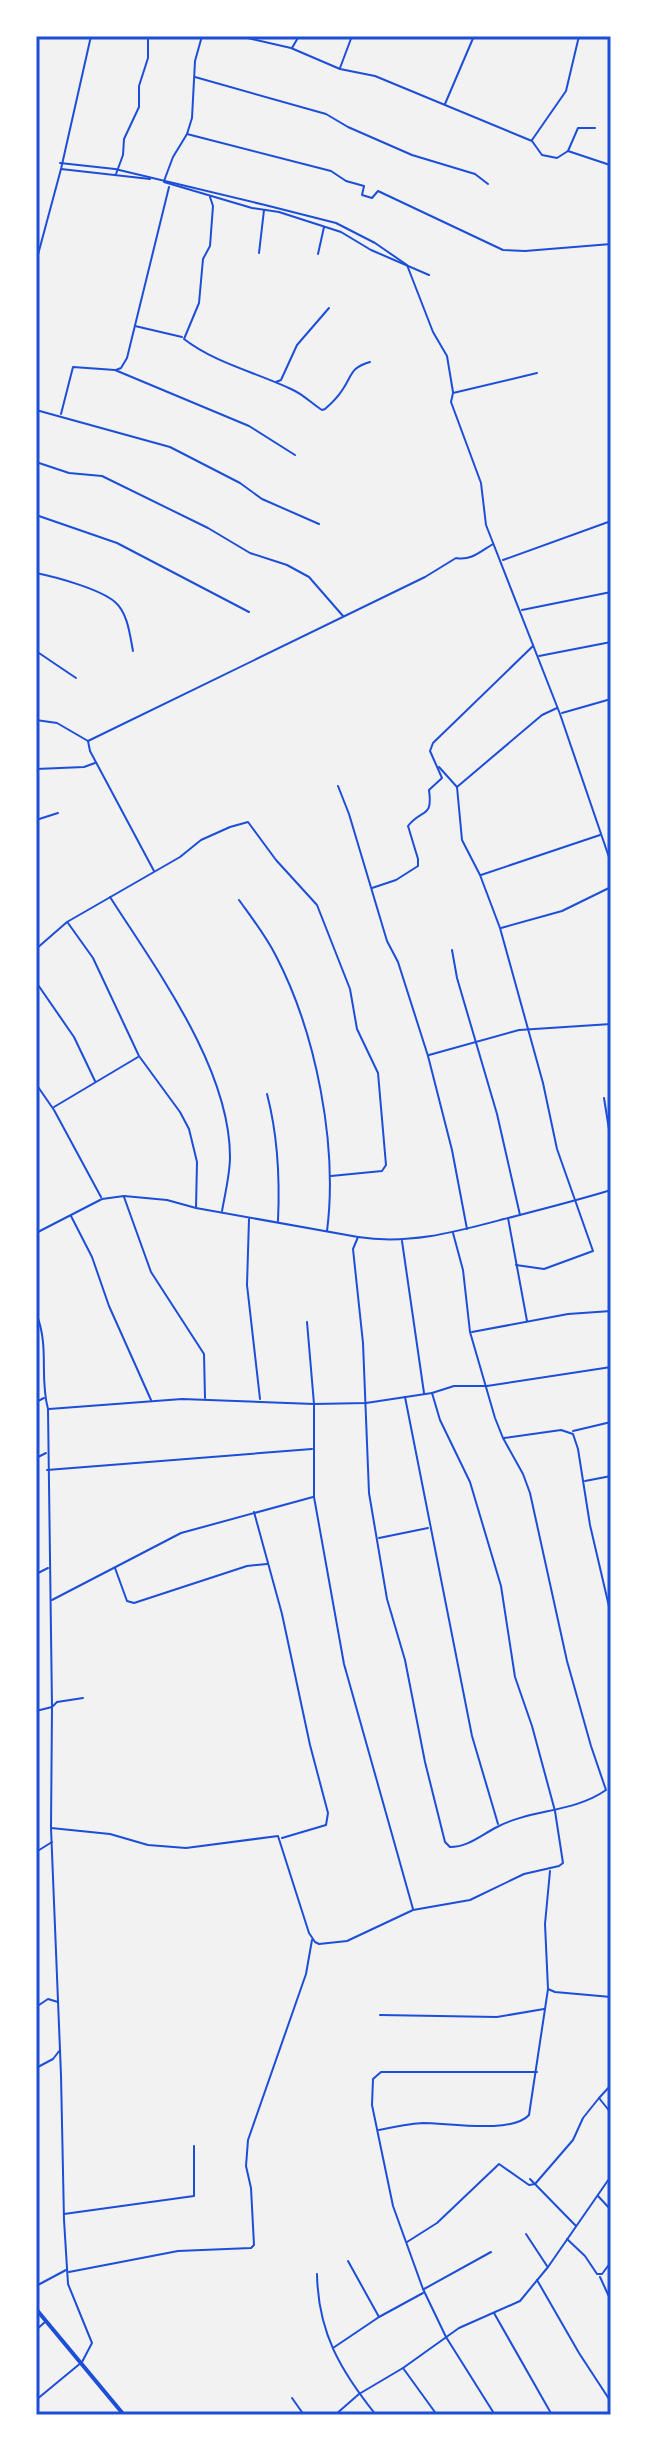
<svg xmlns="http://www.w3.org/2000/svg" width="647" height="2451" font-family="Ubuntu,sans-serif">
<rect width="100%" height="100%" fill="#f2f2f2"/>
<g fill="none" stroke-linecap="round" stroke-linejoin="round">
<g stroke="#1d4ed8" stroke-width="2">
<polyline points="239,36 291,48 340,69 375,76 532,141 542,155 557,158 568,151 610,165 609,180 611,180"/>
<polyline points="292,48 299,36"/>
<polyline points="340,68 352,36"/>
<polyline points="195,77 326,114 348,127 412,155 475,174 488,184"/>
<polyline points="445,104 474,36"/>
<polyline points="187,134 331,171 346,181 364,186 362,195 372,198 378,191 503,250 525,251 611,244"/>
<polyline points="532,140 566,91 579,36"/>
<polyline points="568,151 578,128 595,128"/>
<polyline points="60,163 115,169 265,205 336,223 375,243 407,265 433,332 447,356 453,392"/>
<polyline points="61,169 150,179"/>
<polyline points="116,174 123,155 124,139 139,107 139,86 148,58 148,36"/>
<polyline points="164,181 173,157 187,134 192,118 195,61 202,36"/>
<polyline points="164,182 252,208 279,212 341,232 371,250 429,275"/>
<path d="M210,197L213,206L210,246L203,259L199,303L184,339C215,363 255,372 291,389C303,394 311,403 322,410L325,409C332,403 338,397 343,389C353,374 350,368 370,362"/>
<polyline points="259,253 264,210"/>
<polyline points="318,254 324,227"/>
<polyline points="36,262 61,169 91,36"/>
<polyline points="135,326 182,337"/>
<polyline points="116,370 121,368 127,358 169,187"/>
<polyline points="537,373 453,393 451,402 481,483 486,525 560,714 611,863"/>
<polyline points="276,382 281,380 297,345 329,308"/>
<polyline points="36,410 170,447 240,483 262,499 319,524"/>
<polyline points="61,414 73,367 115,370 249,426 295,455"/>
<polyline points="36,462 69,473 102,476 208,528 250,553 287,565 309,577 343,616"/>
<polyline points="36,515 117,543 249,612"/>
<polyline points="503,560 611,521"/>
<path d="M36,573C56,577 100,589 115,602C128,613 130,636 133,651"/>
<polyline points="522,610 611,592"/>
<polyline points="36,651 76,678"/>
<polyline points="539,656 611,642"/>
<polyline points="562,713 611,699"/>
<path d="M36,720L57,723L88,741L425,577L456,558C471,561 481,551 493,544"/>
<polyline points="88,741 90,751 154,871"/>
<polyline points="439,767 457,787 462,840 480,875 500,928 543,1083 557,1149 593,1251 544,1269 516,1265"/>
<polyline points="36,769 84,767 95,763"/>
<polyline points="338,786 349,814 387,941 398,962 428,1056 452,1150 467,1229"/>
<polyline points="457,787 542,715 557,708"/>
<polyline points="36,820 58,813"/>
<polyline points="481,875 600,835"/>
<path d="M372,888L396,880L418,866V859L408,826C422,808 433,819 429,790L442,778L430,751L433,743L533,646"/>
<path d="M110,897C156,969 230,1068 230,1157C230,1174 225,1194 222,1211"/>
<path d="M239,900C252,918 266,936 276,956C316,1033 338,1145 327,1231"/>
<polyline points="68,923 93,958 139,1056 180,1112 189,1129 197,1162 196,1208"/>
<polyline points="501,928 562,911 611,887"/>
<polyline points="36,949 67,922 180,857 201,840 230,827 248,822 276,860 317,905 350,989 357,1029 378,1073 386,1165 382,1171 331,1176"/>
<polyline points="452,950 457,978 497,1114 520,1215"/>
<polyline points="36,982 74,1037 95,1081"/>
<polyline points="429,1055 519,1030 611,1024"/>
<polyline points="36,1084 54,1110 101,1197"/>
<path d="M267,1094C278,1136 280,1178 278,1221"/>
<polyline points="604,1098 611,1142"/>
<polyline points="54,1107 138,1057"/>
<polyline points="124,1197 151,1272 204,1354 205,1398"/>
<polyline points="71,1216 92,1257 109,1306 151,1400"/>
<polyline points="508,1218 527,1321"/>
<polyline points="249,1219 247,1285 260,1399"/>
<path d="M36,1233L102,1199L124,1196L167,1200L196,1208L358,1237C409,1245 455,1232 504,1219C539,1210 575,1201 611,1190"/>
<path d="M358,1237L353,1249L363,1343L369,1493L387,1599L405,1660L425,1762L445,1842L450,1847C468,1847 481,1835 497,1827C531,1809 573,1813 606,1790L591,1746L567,1661L530,1493L523,1474L503,1438L495,1418L470,1332L463,1270L453,1233"/>
<polyline points="402,1241 424,1393"/>
<path d="M36,1313C50,1347 39,1377 48,1409L52,1707L51,1828L61,2075L64,2220L68,2284L92,2343L82,2362L36,2400"/>
<polyline points="307,1322 314,1404 314,1497 344,1664 413,1909"/>
<polyline points="472,1332 568,1314 611,1311"/>
<polyline points="405,1397 472,1736 498,1824"/>
<polyline points="36,1402 44,1398"/>
<polyline points="49,1409 182,1399 314,1404 366,1403 432,1393 454,1386 487,1386 611,1367"/>
<polyline points="573,1431 611,1422"/>
<polyline points="504,1438 561,1430 573,1434 578,1449 590,1525 611,1615"/>
<polyline points="36,1458 46,1453"/>
<polyline points="47,1470 312,1449"/>
<polyline points="585,1481 611,1476"/>
<polyline points="254,1512 282,1614 310,1745 328,1813 326,1825 282,1838"/>
<polyline points="379,1538 428,1528"/>
<polyline points="115,1568 127,1601 134,1603 247,1566 267,1564"/>
<polyline points="36,1574 48,1568"/>
<polyline points="52,1600 181,1533 313,1497"/>
<polyline points="36,1711 52,1707 57,1702 83,1698"/>
<polyline points="51,1828 110,1834 148,1845 186,1848 278,1836 309,1933 315,1942 319,1944 347,1941 413,1910 470,1900 524,1874 559,1866 563,1863 555,1811 532,1726 515,1677 501,1586 470,1482 440,1420 432,1393"/>
<polyline points="36,1852 52,1842"/>
<polyline points="550,1871 545,1924 548,1989 555,1992 611,1997"/>
<polyline points="36,2007 48,1999 58,2002"/>
<polyline points="380,2015 497,2017 544,2009"/>
<polyline points="36,2068 53,2059 60,2050"/>
<polyline points="599,2098 611,2085"/>
<path d="M379,2130C393,2127 408,2124 423,2123C448,2123 512,2134 529,2115L548,1989"/>
<polyline points="530,2179 576,2226"/>
<polyline points="598,2196 611,2210"/>
<polyline points="64,2214 194,2196 194,2146"/>
<polyline points="526,2234 547,2266"/>
<polyline points="567,2239 585,2256 597,2274 602,2274 611,2262"/>
<polyline points="407,2242 437,2223 499,2164 529,2185 535,2184 573,2140 583,2118 599,2098 611,2113"/>
<polyline points="348,2261 379,2317"/>
<polyline points="69,2272 178,2251 251,2248 254,2245 251,2188 246,2166 248,2140 306,1974 312,1940"/>
<path d="M317,2274C318,2332 340,2370 376,2415"/>
<polyline points="600,2277 611,2301"/>
<polyline points="537,2280 579,2353 611,2402"/>
<polyline points="36,2286 66,2270"/>
<polyline points="424,2289 491,2252"/>
<polyline points="494,2313 552,2415"/>
<polyline points="36,2330 45,2322"/>
<polyline points="333,2348 379,2317 423,2293"/>
<polyline points="403,2368 437,2415"/>
<polyline points="292,2398 304,2415"/>
<polyline points="335,2415 359,2394 403,2368 459,2328 520,2301 548,2267 611,2176"/>
<polyline points="495,2415 446,2337 423,2289 406,2242 393,2206 372,2105 373,2079 381,2072 537,2072"/>
</g>
<polyline stroke="#1d4ed8" stroke-width="4" points="36,2309 124,2415"/>
</g>
<rect width="647" height="2451" fill="none" stroke="#ffffff" stroke-width="76"/>
<rect x="38" y="38" width="571" height="2375" fill="none" stroke="#1d4ed8" stroke-width="3"/>
</svg>
